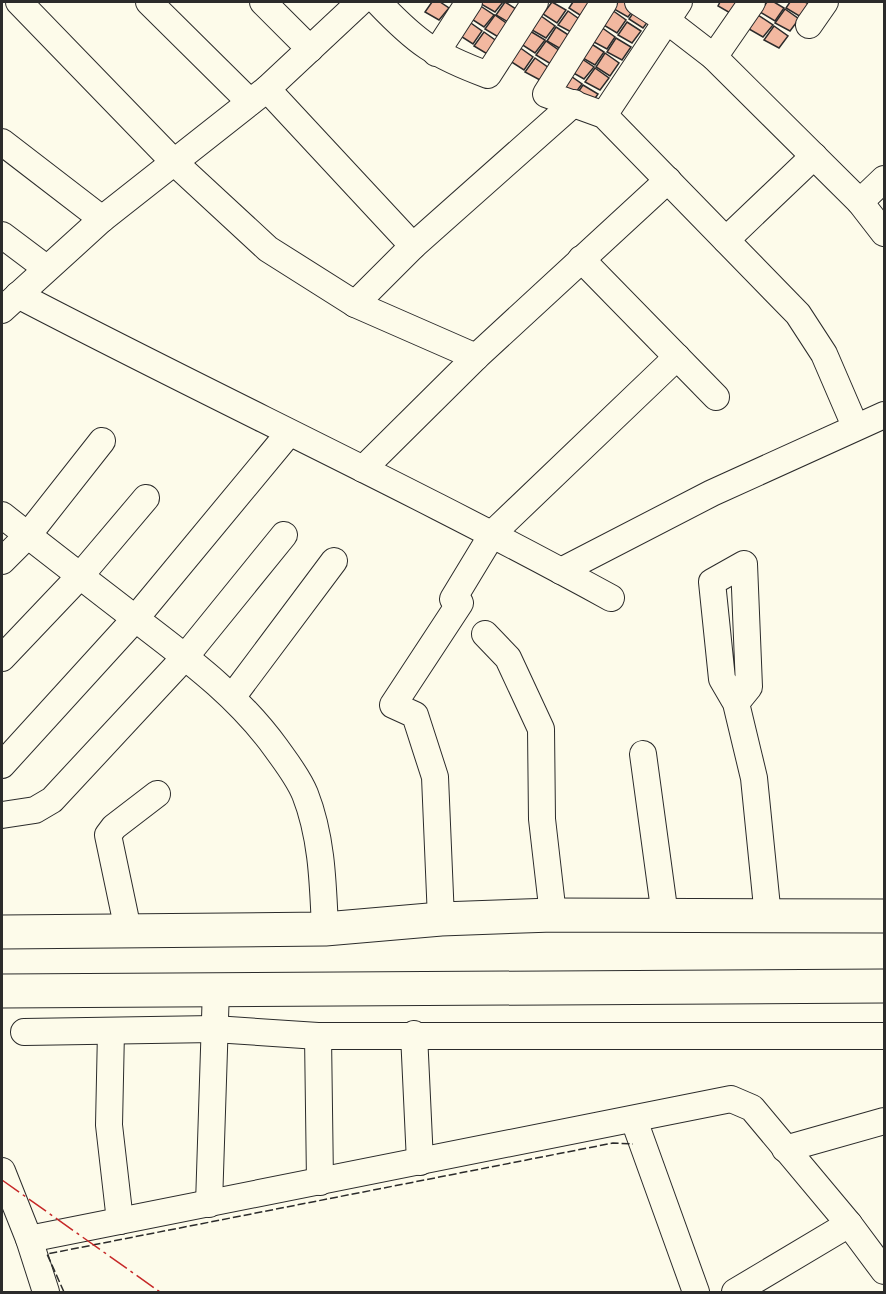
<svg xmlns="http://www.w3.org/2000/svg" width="886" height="1294" font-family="Rubik,sans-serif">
<rect width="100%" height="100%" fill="#fdfbea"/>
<g fill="#f2b8a0" stroke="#2b2b2b" stroke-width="1.5">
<polygon points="432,2 440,2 449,8 439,20 425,12"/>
<polygon points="482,2 503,2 495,12 481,4"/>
<polygon points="505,2 519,11 510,23 496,15"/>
<polygon points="552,2 566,10 557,23 543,14"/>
<polygon points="573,2 587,2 592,5 583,17 569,8"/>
<polygon points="618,2 633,2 637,5 628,17 614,9"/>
<polygon points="720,2 741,2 732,14 718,6"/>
<polygon points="767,2 774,2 784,8 775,21 760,12"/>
<polygon points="790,2 805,2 809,4 801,17 786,8"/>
<polygon points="479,5 494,15 484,27 470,18"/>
<polygon points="638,6 652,16 643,28 629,19"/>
<polygon points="785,9 799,19 790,31 775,23"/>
<polygon points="612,10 626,20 617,33 602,24"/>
<polygon points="568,11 582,21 573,33 558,25"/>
<polygon points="495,15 509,25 500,38 485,29"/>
<polygon points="758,15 773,25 763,37 749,29"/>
<polygon points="541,16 555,26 546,38 532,30"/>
<polygon points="468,21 482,31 473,44 459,35"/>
<polygon points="627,22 641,31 632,43 618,35"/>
<polygon points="774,26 788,36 779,48 764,40"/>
<polygon points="556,27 570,36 561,49 547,41"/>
<polygon points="601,27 615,37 607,49 592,41"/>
<polygon points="530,31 545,40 535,53 521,44"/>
<polygon points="484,32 498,42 489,55 474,46"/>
<polygon points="616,38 631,47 622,60 607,52"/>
<polygon points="546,41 560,51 551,64 536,55"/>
<polygon points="590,43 604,52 595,65 581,57"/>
<polygon points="519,47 533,57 524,70 510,61"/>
<polygon points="605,53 619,63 610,76 596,67"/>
<polygon points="579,57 594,67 584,79 570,71"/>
<polygon points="535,58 549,68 540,80 525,72"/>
<polygon points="595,68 609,78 600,90 585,82"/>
<polygon points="568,74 582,84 573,96 559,88"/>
<polygon points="583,85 598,94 589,107 574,98"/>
</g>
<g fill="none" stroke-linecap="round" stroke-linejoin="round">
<defs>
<g id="minor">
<polyline points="19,2 175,163 268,249 355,304 476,357"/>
<polyline points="149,2 250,102"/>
<polyline points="263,2 310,49"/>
<path d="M378,2C417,43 434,55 488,75L535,2"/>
<polyline points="604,2 546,94 604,115 798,314 824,354 855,426"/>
<polyline points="638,2 666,20 714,57 860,202 884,233"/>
<polyline points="809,25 825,2"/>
<polyline points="436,53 469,2"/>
<polyline points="714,57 752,2"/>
<polyline points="267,89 413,246"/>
<polyline points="604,115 679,2"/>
<polyline points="2,142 102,219"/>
<polyline points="860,202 884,179"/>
<polyline points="2,235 46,268"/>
<polyline points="726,240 814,156"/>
<polyline points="581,259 716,397"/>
<path d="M18,295C215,398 416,491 611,598"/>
<polyline points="355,304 413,246 574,103"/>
<polyline points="2,310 102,219 267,89 360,2"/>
<polyline points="363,469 476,357 668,180"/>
<path d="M2,515C45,549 88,582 132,616C185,657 236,693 276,748C286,762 298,777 305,794C322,837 323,884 325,929"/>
<polyline points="2,561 28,535 102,441"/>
<polyline points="561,571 712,493 884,415"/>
<polyline points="453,599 493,533 677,357"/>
<polyline points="485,634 508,658 541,729 542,819 553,915"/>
<polyline points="2,658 80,576 146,498"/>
<polyline points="233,696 334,561"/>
<polyline points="736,703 749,687 744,564 712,582 722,679 736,703 754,778 768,917"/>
<polyline points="643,754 665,916"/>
<polyline points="2,765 135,619 289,433"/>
<polyline points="2,815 35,810 52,800 185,657 284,535"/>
<polyline points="441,919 435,777 415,715 393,705 460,603"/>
<polyline points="128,930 108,835 114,827 157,794"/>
<polyline points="111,1031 109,1125 120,1221"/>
<polyline points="24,1032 214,1029 318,1036 884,1036"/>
<polyline points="414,1034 420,1162"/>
<polyline points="318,1036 320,1182"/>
<polyline points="634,1120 696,1292"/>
<polyline points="785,1149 884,1121"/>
<polyline points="2,1171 29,1239 46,1292"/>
<polyline points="209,1204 216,988"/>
<polyline points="29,1239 731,1099 752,1108 849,1224 884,1271"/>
<polyline points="735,1292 849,1224"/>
</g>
<g id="highway">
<polyline points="2,932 325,929 441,919 553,915 884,916"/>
<polyline points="2,991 884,986"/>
</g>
</defs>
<use href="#minor" stroke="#2b2b2b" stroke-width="28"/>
<use href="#highway" stroke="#2b2b2b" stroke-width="35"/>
<use href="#minor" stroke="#fdfbea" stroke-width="26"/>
<use href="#highway" stroke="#fdfbea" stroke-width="33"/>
<polyline stroke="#2b2b2b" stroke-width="1.5" stroke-dasharray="8 3" stroke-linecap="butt" points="64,1292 47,1254 613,1143 633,1144"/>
<polyline stroke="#c62828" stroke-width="1.5" stroke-dasharray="21 4.5 3 4.5" stroke-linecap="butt" points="2,1180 160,1292"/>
</g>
<rect width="886" height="1294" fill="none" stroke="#2b2b2b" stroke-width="6"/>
</svg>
